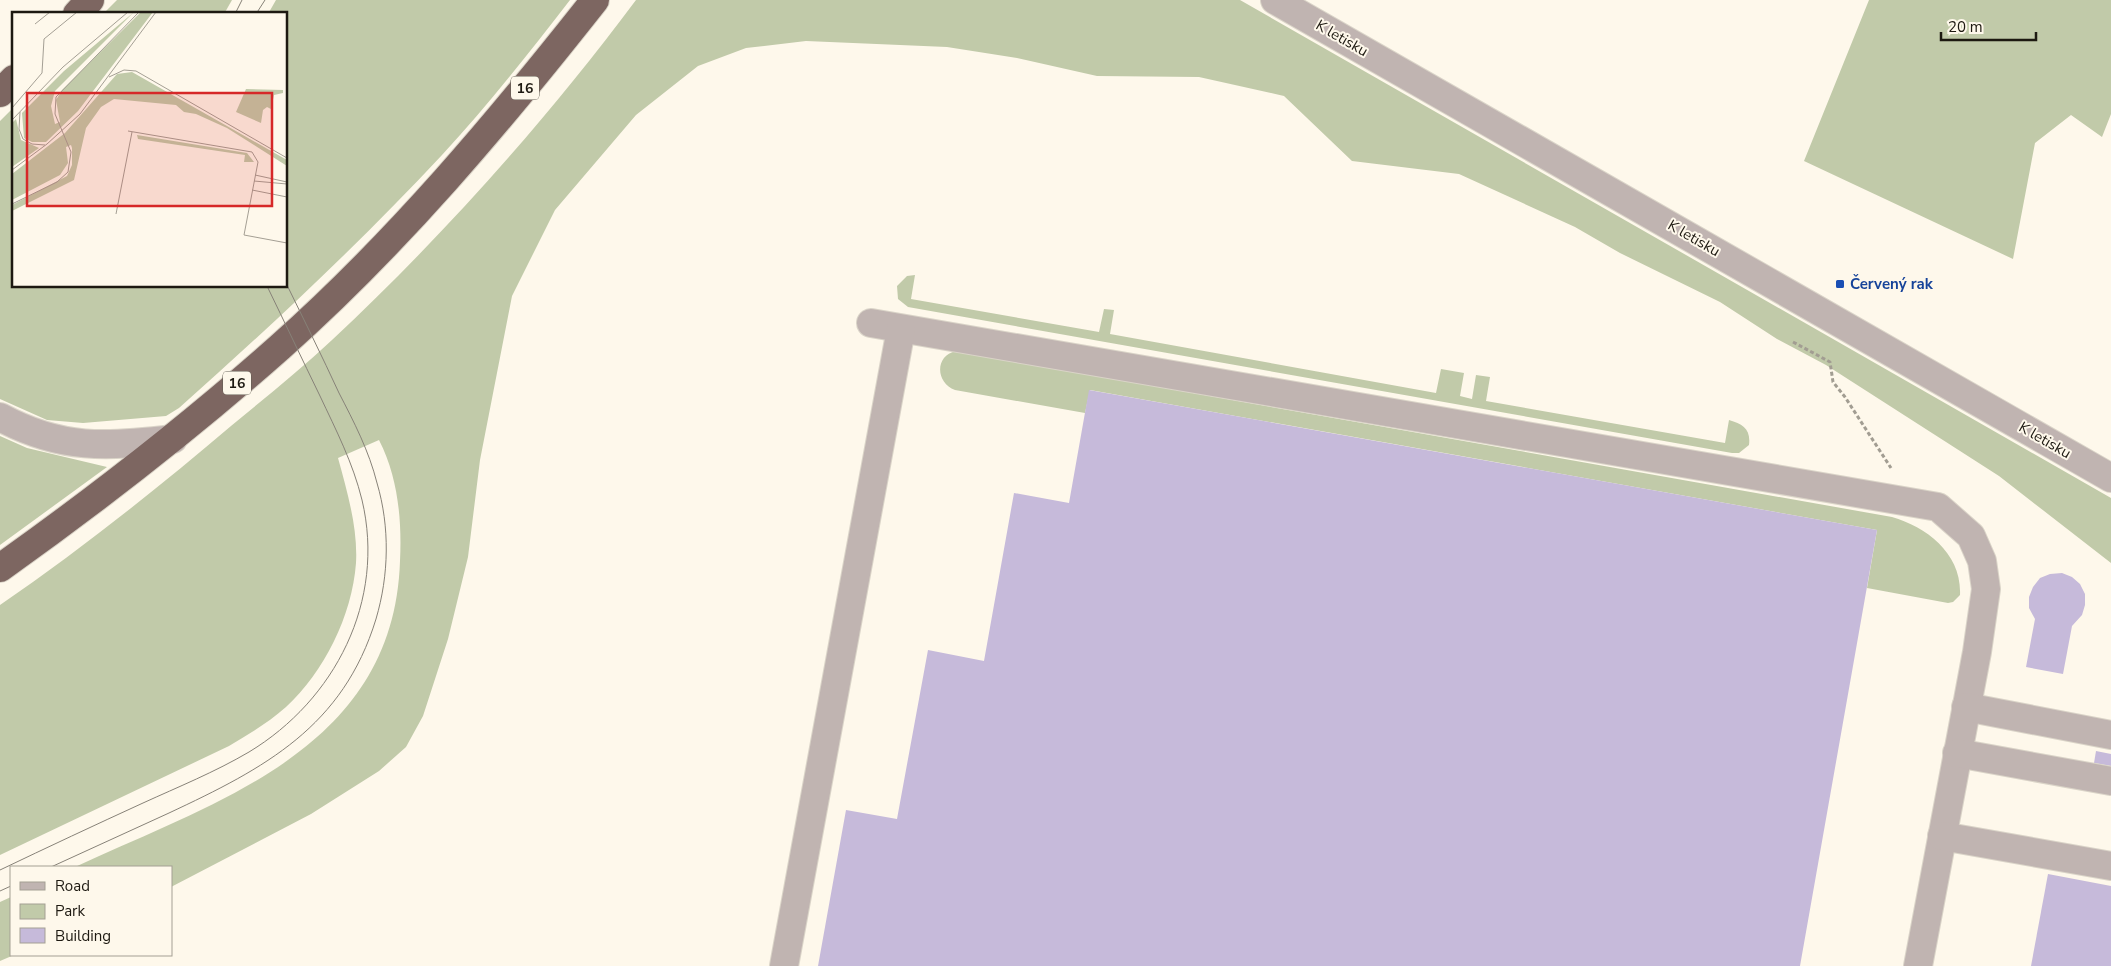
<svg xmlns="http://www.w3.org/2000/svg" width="2111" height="966" font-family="'Nunito Sans',sans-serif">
<rect width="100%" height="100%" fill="#fef8eb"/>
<g fill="#c1caa9">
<polygon points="117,0 232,0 224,14 103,14"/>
<path d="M276,0H570C529,53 487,106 442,155C359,244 270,327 179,408L166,416L83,423L47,420L0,399V121L14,107V286H286V14H268Z"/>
<path d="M636,0H1240L2111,498V563L1999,476L1826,365L1777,339L1720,302L1620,253L1575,227L1459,174L1352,161L1284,96L1199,77L1097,76L1017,58L947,47L806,41L746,48L698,66L636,115L555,210L512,296L480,460L468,557L448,639L423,716L406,747L379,771L311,814L171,887V867H75C217,801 394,749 400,561C402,520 398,477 379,440L338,458C347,491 358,528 356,563C352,616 324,672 286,707C268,723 249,734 229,746L0,855V605C80,550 157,489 231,426C265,398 300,370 332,340C443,236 545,122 636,0Z"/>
<polygon points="1869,0 2111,0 2111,114 2102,137 2071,115 2035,143 2013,259 1804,161"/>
<path d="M915,275L911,299L1099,332L1104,309L1114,310L1110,334L1436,393L1441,369L1464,373L1460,396L1472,399L1476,375L1490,377L1486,401L1725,443L1729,420C1743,424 1751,429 1749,445L1739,453H1732L908,307L898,299L897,286L907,276Z"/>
<path d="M956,351L1892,517C1927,527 1962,554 1960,595L1953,602L1948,603L1867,588L1877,530L1090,390L1085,413L955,390C936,383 934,356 956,351Z"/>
<polygon points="0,436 27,448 107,467 0,545"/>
<polygon points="11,897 11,955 14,955 0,961 0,902"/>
</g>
<g fill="#c6bada">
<polygon points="1089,390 1877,530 1800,966 818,966 846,810 897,819 928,650 984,661 1014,493 1069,503"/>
<polygon points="2062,573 2072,577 2080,584 2085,594 2085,605 2082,615 2072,626 2063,674 2026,667 2035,619 2029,608 2029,597 2033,587 2040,578 2050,574"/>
<polygon points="2096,751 2111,754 2111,766 2094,763"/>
<polygon points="2048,874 2111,886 2111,966 2031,966"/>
</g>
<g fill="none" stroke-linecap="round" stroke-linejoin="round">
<defs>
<g id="minor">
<polyline points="1275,0 2111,478"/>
<polyline points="871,323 1938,507 1971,536 1982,561 1986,589 1977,652 1918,966"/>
<path d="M0,417C61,450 107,447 173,439"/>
<polyline points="1966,707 2111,735"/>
<polyline points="1957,753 2111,781"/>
<polyline points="1942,836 2111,866"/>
<polyline points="784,966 901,329"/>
</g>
<g id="highway">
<polyline points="77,14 90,0"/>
<polyline points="0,93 14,79"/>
<path d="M0,568C97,499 191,426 280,347C397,243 498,123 595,0"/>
</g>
</defs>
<use href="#minor" stroke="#dad4c8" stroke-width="30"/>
<use href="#highway" stroke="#dad4c8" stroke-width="30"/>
<polyline stroke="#a29d92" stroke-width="3" stroke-dasharray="4 2.5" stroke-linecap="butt" points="1793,342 1830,362 1833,382 1845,397 1891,468"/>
<use href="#minor" stroke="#c0b4b1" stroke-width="28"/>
<use href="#highway" stroke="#7d6661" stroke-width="28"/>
<g stroke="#878278" stroke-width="1">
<polyline points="235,14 242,0"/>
<polyline points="256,14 265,0"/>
<path d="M51,867C90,849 130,831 169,813C265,768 343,727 376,619C389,575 390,527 377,483C369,451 354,422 339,393C322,356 304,320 286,283"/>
<path d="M0,870C48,847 95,825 143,803C178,787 215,772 249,752C335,700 386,601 362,500C353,463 336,430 320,396C302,359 285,323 267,286"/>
<polyline points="0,891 11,886"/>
</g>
</g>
<rect fill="#1a4fb4" stroke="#fef8eb" stroke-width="2" x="1835" y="279" width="10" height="10" rx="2.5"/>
<g text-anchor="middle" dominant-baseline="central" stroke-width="4" stroke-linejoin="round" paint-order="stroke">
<g fill="#fef8eb" stroke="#605c52" stroke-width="1">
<rect x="511" y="76.5" width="28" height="23" rx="4"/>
<rect x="223" y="371.5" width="28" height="23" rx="4"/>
</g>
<g font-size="14" font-weight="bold" fill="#1d1911">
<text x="525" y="88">16</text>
<text x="237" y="383">16</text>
</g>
<g font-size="15" fill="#1d1911" stroke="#fef8eb">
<text transform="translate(1342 38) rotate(30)">K letisku</text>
<text transform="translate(1694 238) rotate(30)">K letisku</text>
<text transform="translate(2045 440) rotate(30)">K letisku</text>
</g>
<g font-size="15" font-weight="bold" fill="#164399" stroke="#fef8eb" text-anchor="start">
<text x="1850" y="284">Červený rak</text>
</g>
</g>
<g transform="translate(12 12)">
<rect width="275" height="275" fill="#fef8eb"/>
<path d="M122,0L43,79L39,94L43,112L48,110L44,88L50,78L129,0H141L66,99L34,130H20L12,126L10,101L52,59ZM120,60L275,148V154L215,116L184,102L172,100L164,93L102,87L89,95L74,116L62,168L0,199V193L55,164L60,153V136L59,133L54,135L56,151L48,163L0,188V162L53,121L105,62ZM234,77L271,78V81L262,83L259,97L255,95L251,98L249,111L224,100ZM4,107L9,128L27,136L0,155V111ZM125,123L235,141L242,150H232L233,143L126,127Z" fill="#c1caa9"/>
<path fill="none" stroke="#a49f94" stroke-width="1" d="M23,12L38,0M124,59L275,146M97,65L112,58L124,59M0,96L30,61L32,27L65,0M8,100L7,117L11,127L20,132L33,133M0,108L51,55L116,0M116,119L240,140L246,150L232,223L275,231M0,158L35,132L68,102L144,0M243,163L275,170M242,169L275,172M240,178L275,185M0,192L45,170L56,160L59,140L43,102L44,85L127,0M104,202L120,120"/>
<path fill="#d62828" fill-opacity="0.15" stroke="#d62828" stroke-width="2.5" d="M15,81H260V194H15Z"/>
<rect width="275" height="275" fill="none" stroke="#1d1911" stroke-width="2.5"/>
</g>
<rect x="10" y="866" width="162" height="90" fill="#fef8eb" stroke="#a49f94"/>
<rect x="20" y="882" width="25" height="8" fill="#c0b4b1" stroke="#a49f94"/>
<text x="55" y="891" font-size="15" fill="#1d1911">Road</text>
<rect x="20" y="904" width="25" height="15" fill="#c1caa9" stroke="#a49f94"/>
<text x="55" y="916" font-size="15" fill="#1d1911">Park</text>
<rect x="20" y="928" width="25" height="15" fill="#c6bada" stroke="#a49f94"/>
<text x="55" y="941" font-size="15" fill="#1d1911">Building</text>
<path d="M1941 32v8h95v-8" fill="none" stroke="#1d1911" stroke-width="2.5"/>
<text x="1948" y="32" font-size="15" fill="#1d1911" stroke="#fef8eb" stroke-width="4" paint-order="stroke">20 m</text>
</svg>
